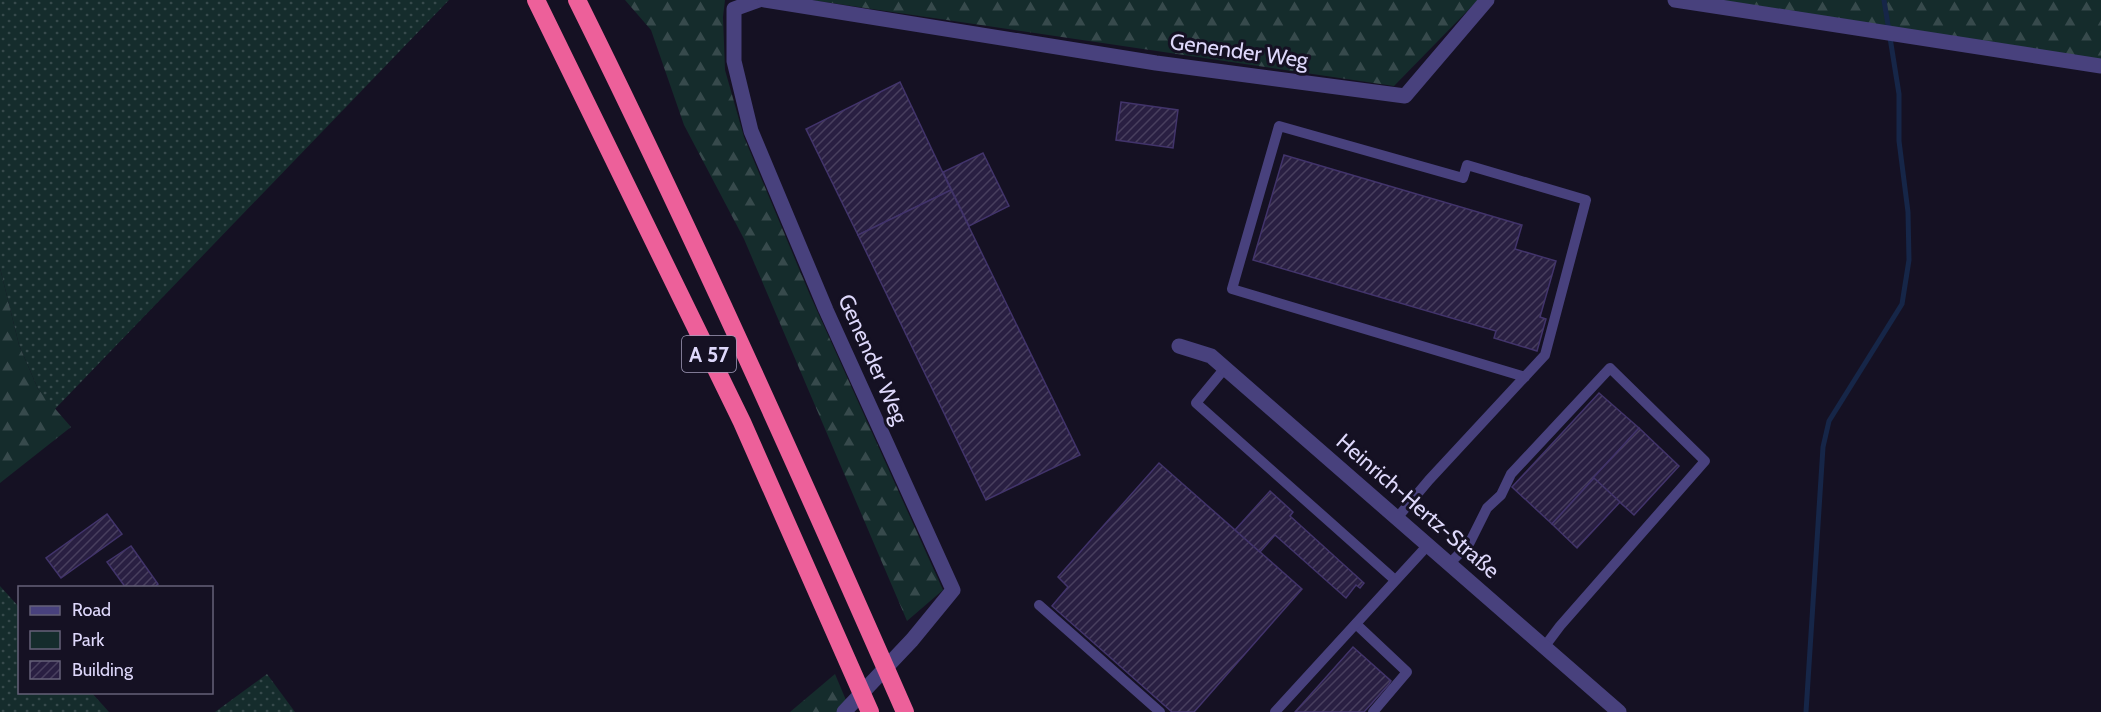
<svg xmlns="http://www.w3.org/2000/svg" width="2101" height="712" font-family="Cabin,sans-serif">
<defs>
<pattern id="green-dots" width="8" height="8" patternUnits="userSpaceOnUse" patternTransform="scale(1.5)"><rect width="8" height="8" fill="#152c2c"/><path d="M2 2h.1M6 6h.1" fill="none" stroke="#374a4c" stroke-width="1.8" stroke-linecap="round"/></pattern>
<pattern id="forest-firs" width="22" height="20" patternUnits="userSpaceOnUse" patternTransform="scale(1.5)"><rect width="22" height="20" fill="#152c2c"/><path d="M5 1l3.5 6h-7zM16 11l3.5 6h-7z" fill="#374a4c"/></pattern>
<pattern id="building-hatch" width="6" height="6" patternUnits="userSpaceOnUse" patternTransform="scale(1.5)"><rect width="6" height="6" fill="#291f42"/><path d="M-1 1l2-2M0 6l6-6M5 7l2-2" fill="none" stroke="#483f5e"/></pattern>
</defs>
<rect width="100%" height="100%" fill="#151123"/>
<g fill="url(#green-dots)">
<polygon points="0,0 449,0 54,410 38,389 19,345 0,268"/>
<polygon points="0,586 19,607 20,692 92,693 109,712 0,712"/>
<polygon points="267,674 295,712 215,712"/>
</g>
<g fill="url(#forest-firs)">
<polygon points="625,0 725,0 723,17 725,70 744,137 810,295 943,590 907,621 744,239 684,125 651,30"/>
<polygon points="811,0 1478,0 1394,86"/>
<polygon points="1678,0 2101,0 2101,66"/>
<polygon points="0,268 19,345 38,389 71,427 0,483"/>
<polygon points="835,674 851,712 790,712"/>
</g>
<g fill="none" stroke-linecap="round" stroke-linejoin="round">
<polyline stroke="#162648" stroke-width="5" points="1806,712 1823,447 1829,421 1902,304 1909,260 1908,212 1899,141 1899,94 1884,0"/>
</g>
<g fill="url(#building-hatch)" stroke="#42346b" stroke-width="1.5">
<polygon points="900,82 951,190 858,235 806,129"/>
<polygon points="1121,102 1178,110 1173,148 1116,140"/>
<polygon points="983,153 1009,206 969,226 943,172"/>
<polygon points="1284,155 1522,225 1515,249 1556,261 1540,317 1546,319 1537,351 1494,338 1496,331 1253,260"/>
<polygon points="951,190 1080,455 986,500 858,235"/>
<polygon points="1599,393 1639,428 1552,524 1512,487"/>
<polygon points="1639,428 1679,466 1634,515 1593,478"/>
<polygon points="1159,463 1302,589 1194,712 1172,712 1052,606 1068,587 1058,577"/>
<polygon points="1594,478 1620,502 1577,548 1552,524"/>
<polygon points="1270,491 1293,512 1290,516 1364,583 1360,588 1356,585 1346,598 1275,535 1260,552 1235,530"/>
<polygon points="107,514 122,534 61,578 46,558"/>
<polygon points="131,546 158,584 153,588 126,588 107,562"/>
<polygon points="1353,647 1391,681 1389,684 1364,712 1295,712"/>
</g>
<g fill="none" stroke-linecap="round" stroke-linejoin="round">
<g stroke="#48417d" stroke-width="10">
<polyline points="1225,368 1196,403 1395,580"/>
<polyline points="1397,518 1429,480 1545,355 1586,200 1467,165 1463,178 1279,126 1232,289 1525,377"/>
<polyline points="1450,563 1469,544 1487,508 1501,495 1511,474 1610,368 1705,461 1560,626 1545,646"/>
<polyline points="1039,605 1160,712"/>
<polyline points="1356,624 1407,672 1373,712"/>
<polyline points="1275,712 1428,545"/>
</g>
<g stroke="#48417d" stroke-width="15">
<polyline points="759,0 734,9 734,61 751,131 826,310 953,590 912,640 844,712"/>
<polyline points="765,0 1156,63 1405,96 1487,0"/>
<polyline points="1675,0 2101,66"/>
<polyline points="1179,346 1211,356 1619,712"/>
</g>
<g stroke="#ed609a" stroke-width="18">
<polyline points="536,0 742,422 870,712"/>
<path d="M577,0C693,234 800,473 905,712"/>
</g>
</g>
<g text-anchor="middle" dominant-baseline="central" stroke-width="6" stroke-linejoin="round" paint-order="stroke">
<rect fill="#151123" stroke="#a29cba" stroke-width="1.5" x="682" y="336" width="54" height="36" rx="4.5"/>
<g font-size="21" font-weight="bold" fill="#ded8fb">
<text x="709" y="354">A 57</text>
</g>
<g font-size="22" fill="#ded8fb" stroke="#151123">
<text transform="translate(1239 51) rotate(8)">Genender Weg</text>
<text transform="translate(873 359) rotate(66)">Genender Weg</text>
<text transform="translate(1418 506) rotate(41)">Heinrich-Hertz-Straße</text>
</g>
</g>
<rect x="18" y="586" width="195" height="108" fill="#151123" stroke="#656179" stroke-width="1.5"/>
<rect x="30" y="606" width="30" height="9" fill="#48417d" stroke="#656179" stroke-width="1.5"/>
<text x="72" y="616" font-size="18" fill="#ded8fb">Road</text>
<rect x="30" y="631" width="30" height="18" fill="#152c2c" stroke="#656179" stroke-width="1.5"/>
<text x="72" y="646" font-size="18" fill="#ded8fb">Park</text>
<rect x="30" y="661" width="30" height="18" fill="url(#building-hatch)" stroke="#656179" stroke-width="1.5"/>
<text x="72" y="676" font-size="18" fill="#ded8fb">Building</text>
</svg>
